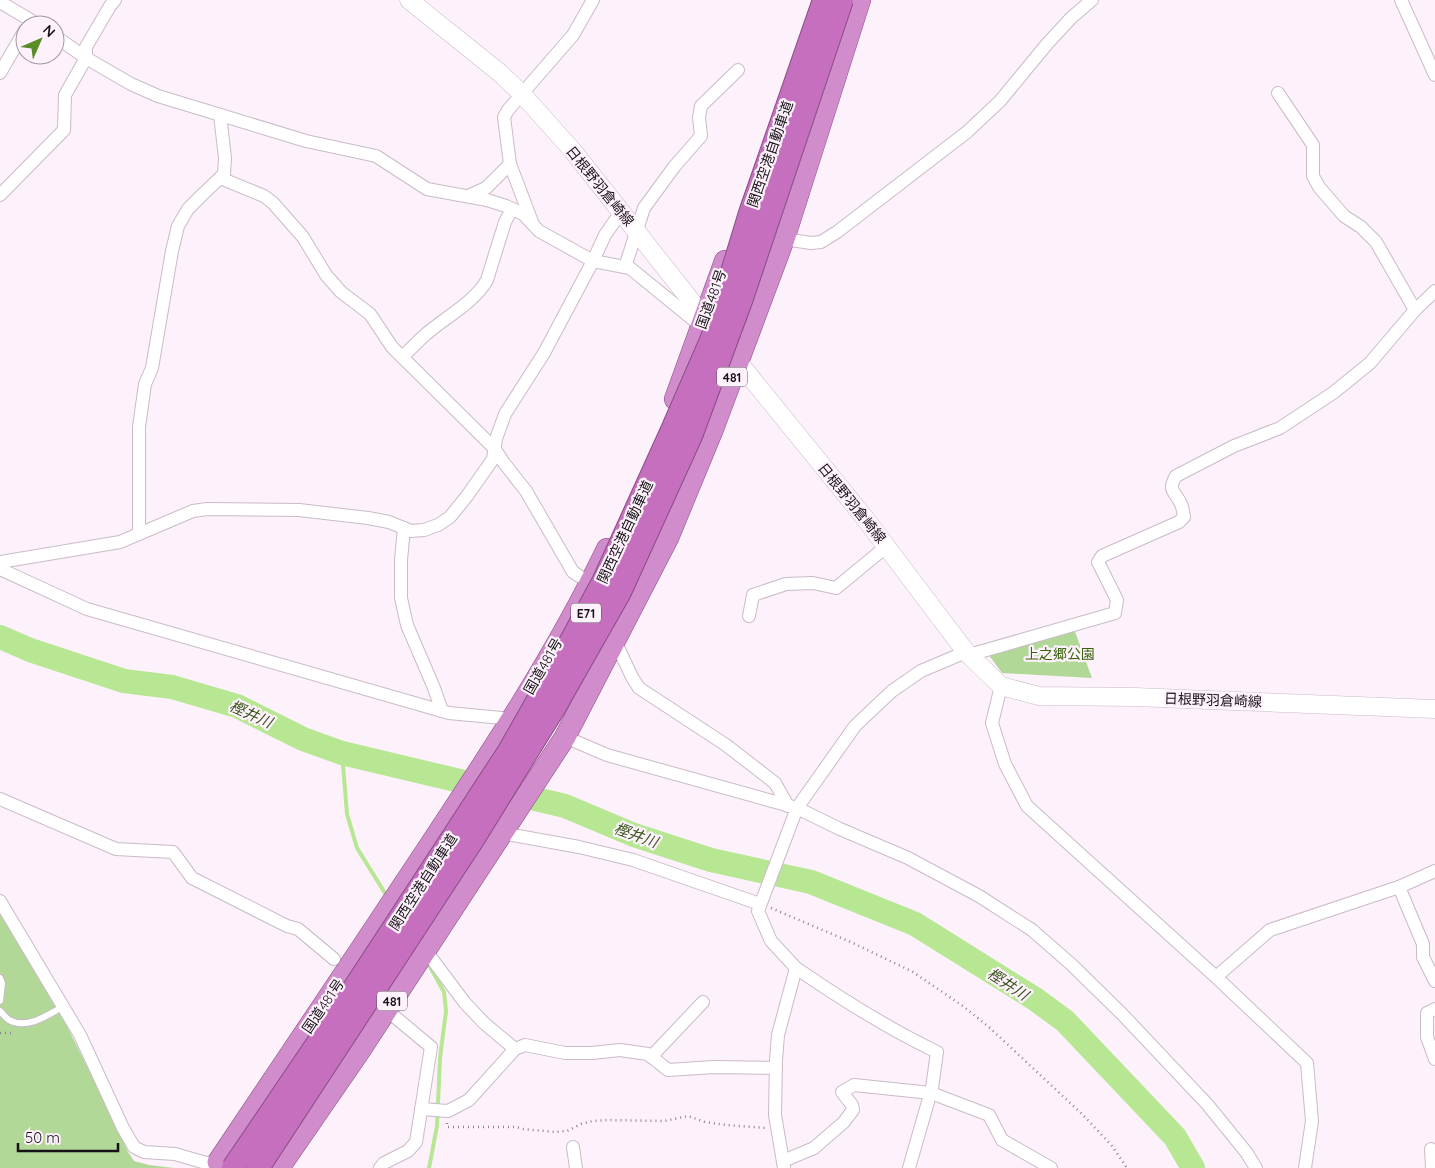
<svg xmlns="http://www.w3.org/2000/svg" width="1435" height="1168" font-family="Quicksand,'Noto Sans JP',sans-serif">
<rect width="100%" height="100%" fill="#fdf1fc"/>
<g fill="#b2d897">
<polygon points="1074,629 1092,678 1002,673 986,651"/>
<polygon points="0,912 55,1002 118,1129 128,1152 134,1161 149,1165 174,1168 0,1168"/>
</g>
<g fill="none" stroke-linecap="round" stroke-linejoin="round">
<g stroke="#b7e792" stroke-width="4">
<polyline points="342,753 347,814 357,848 388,898"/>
<polyline points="429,1168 437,1126 440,1058 446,1011 444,992 429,965"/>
</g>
<polyline stroke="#b7e792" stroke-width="24" points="0,637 30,650 124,681 172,687 237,706 303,739 342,753 565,806 634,835 711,860 811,882 915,924 1035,999 1065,1021 1175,1137 1193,1168"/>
<defs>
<g id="service">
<polyline points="0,978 2,983 0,1001"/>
<path d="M0,1011C3,1014 6,1018 9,1020C25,1029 43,1018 57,1010"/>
</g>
<g id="minor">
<polyline points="1401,0 1435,75"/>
<polyline points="0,2 39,25"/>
<polyline points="55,36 86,58 131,84 158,96 306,141 376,156 427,189 487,200 506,206 523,214 539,231 593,261 630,268 701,326"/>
<polyline points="0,73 25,30"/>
<polyline points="1278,93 1313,145 1313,176 1319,187 1344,216 1361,227 1376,242 1415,310"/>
<polyline points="220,178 264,196 273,203 303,237 326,275 341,292 370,314 392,347 494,448 504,463 526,491 573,572 590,583"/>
<polyline points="0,195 64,130 65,95 86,58 86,47 110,6 115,0"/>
<polyline points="468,196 486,188 510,164"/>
<polyline points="532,222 510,164 504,117 508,110 573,35 593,0"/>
<polyline points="784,239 811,243 821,242 837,232 967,132 1000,101 1047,44 1071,18 1092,0"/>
<polyline points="625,267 644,208 674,167 701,136 699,117 701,106 738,70"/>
<path d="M402,357C410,350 417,342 425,335C443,319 476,301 487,280L505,222L512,209"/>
<polyline points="404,528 401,560 401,598 407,625 434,688 442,711"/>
<polyline points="139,534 139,427 145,384 152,368 172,251 178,226 188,209 203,194 224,174 225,158 220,115"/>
<polyline points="0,562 120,542 193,511 207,509 299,510 368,518 389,522 411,531 424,530 438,525 450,517 467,496 493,459 496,439 505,414 544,353 593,261 605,235 621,212"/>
<polyline points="0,569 87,609 449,713 512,719"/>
<polyline points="749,616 753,595 786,584 813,583 836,588 887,546"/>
<polyline points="615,641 632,677 639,688 726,745 775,783 788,806"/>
<path d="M969,655L1115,613L1117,600L1098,562L1102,556L1179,522L1184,517C1183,512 1183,508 1181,504C1175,491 1167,491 1176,476L1234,446L1280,428L1333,393L1370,363L1415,310L1435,291"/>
<polyline points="1001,686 992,723 1005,764 1027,806 1216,977 1307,1063 1312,1121 1305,1168"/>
<polyline points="565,737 607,755 797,808 840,829 908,858 979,896 1032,930 1072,965 1122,1014 1207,1104 1246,1152 1256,1168"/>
<polyline points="0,799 116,849 173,852 192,878 287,926 298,929 334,959"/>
<polyline points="502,833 579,847 633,860 760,904"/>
<polyline points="1399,887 1423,944 1423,957 1435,981"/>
<polyline points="0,901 80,1035 123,1128 134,1147 144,1152 175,1154 206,1163 218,1162"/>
<polyline points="426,951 465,1003 484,1023 515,1049 525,1045 565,1053 592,1053 620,1050 648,1054 668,1070 714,1067 776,1068"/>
<path d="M796,968C841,999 887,1028 937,1052L932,1088L909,1168"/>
<polyline points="1216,977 1270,930 1399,887 1435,871"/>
<polyline points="1435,1009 1427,1013 1427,1037 1435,1059"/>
<polyline points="651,1057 703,1002"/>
<polyline points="421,1109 448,1111 469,1100 515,1049"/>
<polyline points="573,1147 576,1168"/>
<polyline points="1431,1149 1432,1168"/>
<polyline points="783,1161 814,1148 844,1122 853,1110 852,1105 842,1092 854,1085 931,1093 989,1115 1002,1140 1051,1168"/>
<polyline points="380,1168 384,1163 408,1151 416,1142 431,1047 395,1017"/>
<polyline points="784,1168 775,1115 776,1060 778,1035 796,968 771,941 758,911 797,808 855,726 892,691 921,671 966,652"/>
</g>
<g id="secondary">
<polyline points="409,0 500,73 522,94 573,151 711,326"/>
<polyline points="731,353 864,517 966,652 1001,686 1039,696 1135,697 1435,709"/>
</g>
<g id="trunk">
<polyline points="675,399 725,261"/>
<path d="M223,1168L218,1162C288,1058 357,955 426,851C491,753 556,655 607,549"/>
<polyline points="279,1168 359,1052 565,737 668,538 713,429 784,239 860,0"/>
</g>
</defs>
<use href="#service" stroke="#c9bbc7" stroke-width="8"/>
<use href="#minor" stroke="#c9bbc7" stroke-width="14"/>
<use href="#secondary" stroke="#c9bbc7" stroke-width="19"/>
<use href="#trunk" stroke="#884e84" stroke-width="22"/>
<g stroke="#8c838c" stroke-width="2.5" stroke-dasharray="1 4" stroke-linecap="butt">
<polyline points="771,908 853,943 913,972 963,1006 990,1028 1084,1116 1112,1146 1127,1168"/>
<polyline points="0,1033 13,1033"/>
<polyline points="447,1123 447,1127 516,1127 523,1129 555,1132 567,1131 581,1124 593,1121 607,1120 664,1121 688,1116 705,1122 726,1125 766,1128"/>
</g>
<use href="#service" stroke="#fff" stroke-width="6"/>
<use href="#minor" stroke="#fff" stroke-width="12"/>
<use href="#secondary" stroke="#fff" stroke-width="18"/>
<use href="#trunk" stroke="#d08ccb" stroke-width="21"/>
<defs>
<g id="motorway-bridge">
<polyline points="233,1168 334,1019 509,751 559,663 603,582 672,430 712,338 750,213 824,0"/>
<polyline points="258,1168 474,838 553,710 620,592 691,436 741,301 842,0"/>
</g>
</defs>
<use href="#motorway-bridge" stroke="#884e84" stroke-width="24" stroke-linecap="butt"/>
<use href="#motorway-bridge" stroke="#c56fbe" stroke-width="22"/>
</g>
<g text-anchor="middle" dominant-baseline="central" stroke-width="4.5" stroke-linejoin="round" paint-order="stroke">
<g fill="#fdf1fc" stroke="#5c555c" stroke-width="1">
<rect x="717" y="367.5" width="30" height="19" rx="4"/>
<rect x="571" y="603.5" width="30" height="19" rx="4"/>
<rect x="377" y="991.5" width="30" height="19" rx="4"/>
</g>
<g font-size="12" font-weight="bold" fill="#171217">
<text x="732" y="377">481</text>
<text x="586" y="613">E71</text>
<text x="392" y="1001">481</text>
</g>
<g font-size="14" fill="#171217" stroke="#fdf1fc">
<text transform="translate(770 154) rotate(-71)">関西空港自動車道</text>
<text transform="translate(600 186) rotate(51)">日根野羽倉崎線</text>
<text transform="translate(711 299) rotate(-70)">国道481号</text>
<text transform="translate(852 503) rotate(51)">日根野羽倉崎線</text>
<text transform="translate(625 532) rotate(-65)">関西空港自動車道</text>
<text transform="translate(543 666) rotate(-60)">国道481号</text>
<text transform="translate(1213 700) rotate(2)">日根野羽倉崎線</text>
<text transform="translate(423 882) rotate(-57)">関西空港自動車道</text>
<text transform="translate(323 1006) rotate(-56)">国道481号</text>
</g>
<g font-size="14" fill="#3b640a" stroke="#fdf1fc">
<text x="1060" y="654">上之郷公園</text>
</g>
<g font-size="15" font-style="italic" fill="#38561c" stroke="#fdf1fc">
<text transform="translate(251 714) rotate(24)">樫井川</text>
<text transform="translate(636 835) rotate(20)">樫井川</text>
<text transform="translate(1008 984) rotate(33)">樫井川</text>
</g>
</g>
<g transform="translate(40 40) rotate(45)"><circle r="24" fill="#fdf1fc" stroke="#a198a0"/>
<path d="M0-4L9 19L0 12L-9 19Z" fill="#5a8d26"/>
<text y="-8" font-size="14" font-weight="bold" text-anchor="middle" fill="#171217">N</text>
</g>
<path d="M18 1143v8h100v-8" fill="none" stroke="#171217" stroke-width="2.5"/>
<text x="25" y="1143" font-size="15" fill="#171217" stroke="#fdf1fc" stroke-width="4" paint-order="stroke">50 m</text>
</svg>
